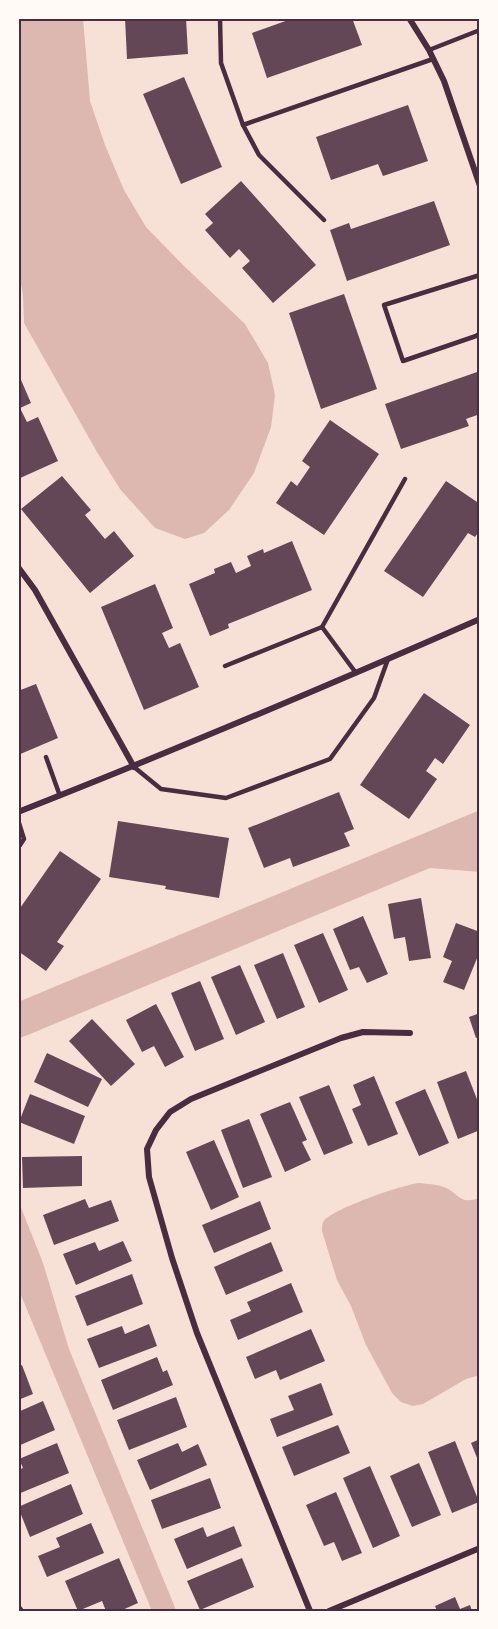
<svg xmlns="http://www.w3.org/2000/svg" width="498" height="1629" font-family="'DejaVu Sans',sans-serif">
<rect width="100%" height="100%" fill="#f7e1d7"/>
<g fill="#dcb8b0">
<polygon points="18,18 83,18 90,101 105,145 124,190 146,227 183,265 245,324 268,363 275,395 271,427 254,473 229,510 204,533 185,539 155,528 120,489 97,452 24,323 23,295 18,266"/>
<polygon points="480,810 480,872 430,868 18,1039 18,1002"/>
<path d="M419,1183C427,1184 436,1184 444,1187C460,1194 459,1205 480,1198V1375L466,1379L423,1404L413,1406L401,1402L392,1393L366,1345L351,1306L337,1280L322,1231C322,1229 322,1224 323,1222C331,1209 402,1185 419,1183Z"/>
<polygon points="18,1200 43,1263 69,1349 176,1610 174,1611 152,1611 18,1288"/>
</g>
<g fill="#644757">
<polygon points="125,18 186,18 188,54 127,59"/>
<polygon points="294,18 352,18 362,45 267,78 252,33"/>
<polygon points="184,77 222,167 181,184 143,94"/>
<polygon points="408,105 428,161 383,176 378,164 331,180 316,137"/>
<polygon points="241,181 316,265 273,303 242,268 250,261 239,249 230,258 205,230 213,223 205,214"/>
<polygon points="434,201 450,245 347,281 330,230 349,223 351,229"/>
<polygon points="344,294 377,389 321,409 289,313"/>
<polygon points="480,371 480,414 466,419 469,426 401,449 385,404"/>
<polygon points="18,373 31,403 20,408 27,422 38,417 58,461 18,479"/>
<polygon points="330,420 379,454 324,535 276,503 291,481 297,486 310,467 302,461"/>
<polygon points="62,476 91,510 85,515 105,539 114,531 134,556 90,593 21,509"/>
<polygon points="446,481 480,504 480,530 475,537 468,533 423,597 384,571"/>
<polygon points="292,541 312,590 228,624 229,628 210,636 189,584 215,573 214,569 231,562 236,573 251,566 247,556 263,549 264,553"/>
<polygon points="155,584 173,628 162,633 169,648 180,643 199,687 144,710 101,607"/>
<polygon points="36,684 58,738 18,755 18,691"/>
<polygon points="424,693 470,725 443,764 435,758 426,771 437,779 409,819 360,785"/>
<polygon points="339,792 354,829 344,833 350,846 293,867 290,858 264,868 248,828"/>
<polygon points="118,821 229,838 219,898 165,889 166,886 109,877"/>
<polygon points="60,851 101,879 57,942 64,946 46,971 18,951 18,911"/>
<polygon points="421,898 431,958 409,961 405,937 394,939 388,904"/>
<polygon points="363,916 388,974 367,983 359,967 350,970 333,929"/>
<polygon points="456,923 480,932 480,951 464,990 443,982 452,961 443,957"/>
<polygon points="323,933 348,990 319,1003 294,945"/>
<polygon points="283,953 305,1007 277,1019 254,965"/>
<polygon points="240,965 265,1022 236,1035 211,977"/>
<polygon points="200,981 224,1039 195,1051 171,993"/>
<polygon points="156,1004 184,1057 165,1067 154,1046 142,1052 126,1020"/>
<polygon points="480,1013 480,1037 476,1038 469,1017"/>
<polygon points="92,1019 135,1064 111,1086 69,1041"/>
<polygon points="47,1053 102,1079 88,1107 34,1082"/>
<polygon points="466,1071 480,1107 480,1130 458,1139 437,1082"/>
<polygon points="374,1076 398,1134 368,1146 352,1109 361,1105 353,1085"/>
<polygon points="329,1085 353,1143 324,1155 299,1097"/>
<polygon points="425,1089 449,1143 419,1156 395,1102"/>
<polygon points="30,1094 85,1116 74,1144 19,1122"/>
<polygon points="290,1102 307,1140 302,1142 311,1160 285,1172 260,1114"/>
<polygon points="249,1119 272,1177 243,1188 221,1130"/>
<polygon points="214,1140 239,1197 211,1210 186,1152"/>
<polygon points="82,1156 82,1186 23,1188 22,1157"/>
<polygon points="85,1199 89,1208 111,1200 119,1221 54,1245 43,1215"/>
<polygon points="260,1201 271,1229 214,1253 202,1225"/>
<polygon points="123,1241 132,1261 76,1285 63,1254 95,1242 99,1251"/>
<polygon points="271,1242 283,1271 226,1295 214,1267"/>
<polygon points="132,1274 143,1304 87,1326 75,1296"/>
<polygon points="291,1283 303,1312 238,1340 230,1320 251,1311 247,1302"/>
<polygon points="149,1324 157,1346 99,1368 87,1339 122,1326 125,1334"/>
<polygon points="311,1329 325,1361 280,1380 276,1370 255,1379 246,1357"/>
<polygon points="157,1357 163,1372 167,1370 173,1385 113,1410 101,1380"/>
<polygon points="22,1365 33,1394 18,1400 18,1367"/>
<polygon points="321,1383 333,1415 277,1437 270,1419 294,1410 288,1396"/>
<polygon points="176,1397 187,1427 129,1450 117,1420"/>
<polygon points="43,1401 55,1430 18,1446 18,1412"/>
<polygon points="338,1425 350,1453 294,1476 282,1447"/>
<polygon points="480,1439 480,1465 471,1443"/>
<polygon points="455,1441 479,1502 452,1513 428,1452"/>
<polygon points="57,1443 69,1473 18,1494 18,1470 23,1468 19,1459"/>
<polygon points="178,1443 182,1452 198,1444 207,1465 150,1490 137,1460"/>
<polygon points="419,1463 441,1515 412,1527 390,1476"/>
<polygon points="370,1466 400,1536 373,1548 343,1478"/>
<polygon points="210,1478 221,1508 162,1529 151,1500"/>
<polygon points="71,1484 83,1514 30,1537 18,1507"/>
<polygon points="336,1492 362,1553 342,1561 334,1542 324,1546 306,1505"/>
<polygon points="91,1523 104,1553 47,1577 38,1556 60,1547 56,1538"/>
<polygon points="234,1526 242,1546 187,1569 174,1539 203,1527 207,1537"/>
<polygon points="119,1558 138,1603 120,1611 106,1611 102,1601 78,1611 65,1581"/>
<polygon points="242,1558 254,1587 200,1610 187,1581"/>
<polygon points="455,1597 460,1609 470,1605 472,1611 437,1611 435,1606"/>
</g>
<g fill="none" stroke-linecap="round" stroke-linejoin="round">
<g stroke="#4a2c40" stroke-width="4.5">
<polyline points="220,18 221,63 243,125"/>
<polyline points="429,50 480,30"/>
<polyline points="324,220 259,155 243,125 433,59"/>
<polyline points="480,275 384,305 403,361 476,336 480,333"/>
<polyline points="322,627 405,479"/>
<polyline points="225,666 322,627 356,673"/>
<polyline points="46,757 60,796"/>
<polyline points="134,767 161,789 226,798 330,759 374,698 388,659"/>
<polyline points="18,820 24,839 18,848"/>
</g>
<g stroke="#4a2c40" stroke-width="6">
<polyline points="409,18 429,50 444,81 480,186"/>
<polyline points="18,567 35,590 134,767"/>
<path d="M18,812C173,751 327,686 480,619"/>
<polyline points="18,1607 21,1611"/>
<polyline points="310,1611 197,1333 172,1258 149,1177 147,1149 156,1130 170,1112 191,1099 341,1038 363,1032 410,1033"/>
<polyline points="329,1611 480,1548"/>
</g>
</g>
<rect width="498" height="1629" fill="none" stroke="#fffaf5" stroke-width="39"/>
<rect x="20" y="20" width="458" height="1590" fill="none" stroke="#4a2c40" stroke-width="2"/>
</svg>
